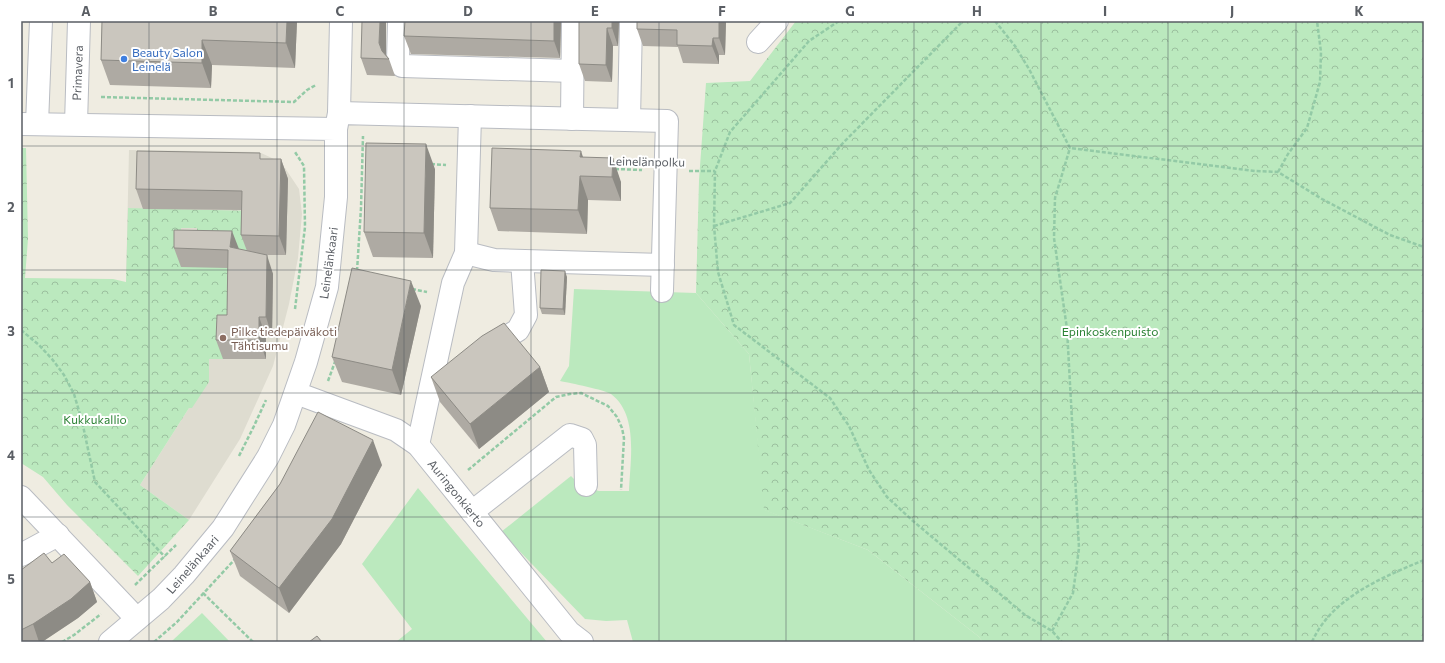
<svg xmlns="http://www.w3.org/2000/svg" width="1445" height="663" font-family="Commissioner,sans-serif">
<defs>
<pattern id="park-crowns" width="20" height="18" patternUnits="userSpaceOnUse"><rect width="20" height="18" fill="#bbe9be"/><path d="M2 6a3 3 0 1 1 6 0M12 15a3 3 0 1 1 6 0" fill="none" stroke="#9bc09e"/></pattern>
</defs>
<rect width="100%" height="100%" fill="#efece1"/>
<polygon fill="#dedcd0" points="129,150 259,152 274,159 285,168 299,189 302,214 298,258 289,304 273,366 240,439 189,520 140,485 189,408 126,282"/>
<g fill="#bbe9be">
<path d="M574,289L696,293L749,354L765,510L868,550L978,636L983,642H633L627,620L606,621L585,619L501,532L571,476L581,486L599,491H629C630,461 639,415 611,394C605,390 570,383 560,381L569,366Z"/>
<polygon points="418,488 547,642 396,642 412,629 362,564"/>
<polygon points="202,613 230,642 171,642 173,640"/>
</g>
<g fill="url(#park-crowns)" fill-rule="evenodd">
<polygon points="796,21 1424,21 1424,642 983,642 978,636 868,550 764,510 749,354 696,293 699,180 706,83 750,81"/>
<path d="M21,148H26L28,239L25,278L113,279L126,282L128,208L255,211L247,294L223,334V359H209V382L192,408H189L140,485L189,520L138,576L67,505L43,477L21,463ZM181,228H197V249L181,267Z"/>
</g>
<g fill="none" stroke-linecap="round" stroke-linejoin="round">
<defs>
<g id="minor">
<polyline points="399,21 398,61 402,66 573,71"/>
<polyline points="758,42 777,21"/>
<polyline points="339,113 341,21"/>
<polyline points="572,119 573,21"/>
<polyline points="629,120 631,21"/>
<polyline points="21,124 336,129 336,197 327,287 306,362 284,425 268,457 223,528 184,575 161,599 110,642"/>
<polyline points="37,124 41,21"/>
<polyline points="76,124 79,21"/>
<polyline points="336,129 339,113 667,121 662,291"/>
<polyline points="466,253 494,260 663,265"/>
<polyline points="488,349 518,330 526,315 522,261"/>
<polyline points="296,393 396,430 418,445 569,632 582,642"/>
<polyline points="418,445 453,283 466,253 470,116"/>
<polyline points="21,497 137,619"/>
<polyline points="472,512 570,435 582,439 585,445 586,485"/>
<polyline points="21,555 58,535"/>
</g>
</defs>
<use href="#minor" stroke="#b9bcc2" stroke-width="24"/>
<g stroke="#93caa6" stroke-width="2.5" stroke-dasharray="4 2" stroke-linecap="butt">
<polyline points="839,21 809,41 730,132 715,171 714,226 718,272 734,325 830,398 849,426 869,470 887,497 913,521 1025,615 1052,631 1062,642"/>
<polyline points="995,21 1015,46 1029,69 1070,148 1255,171 1278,172 1322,199 1390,235 1424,247"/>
<polyline points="101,97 294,102 307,90 316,85"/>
<polyline points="431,164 446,165"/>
<polyline points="615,169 642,170"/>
<polyline points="689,171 715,171"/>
<polyline points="1278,172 1288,154 1307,128 1320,82 1321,52 1317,21"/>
<polyline points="714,226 790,203 843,143 963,21"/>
<polyline points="357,271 361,208 363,136"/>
<polyline points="412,289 427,292"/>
<polyline points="295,309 305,227 304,166 295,152"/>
<polyline points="21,330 39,345 52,359 64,375 74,394 82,421 95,482 165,557"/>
<polyline points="328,381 336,359"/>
<polyline points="239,456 254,426 266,400"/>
<polyline points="468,470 556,397 570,394 581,393 608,406 617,417 622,428 624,438 621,490"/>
<polyline points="135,585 176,545"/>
<polyline points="203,593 253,642"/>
<polyline points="1052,631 1073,593 1079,548 1067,329 1054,238 1055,198 1070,148"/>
<polyline points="62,642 74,635 101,614"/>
<polyline points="154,642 177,622 236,558"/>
<path d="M1312,642C1331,598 1383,577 1424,560"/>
</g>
<use href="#minor" stroke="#fff" stroke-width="22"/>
</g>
<g fill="#aeaaa3">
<polygon points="102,21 297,21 295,68 212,65 211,88 110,85 101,60"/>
<polygon points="386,21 386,55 389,59 395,76 367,75 361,58"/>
<polygon points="561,21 560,58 411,54 404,36"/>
<polygon points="579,21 619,21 618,46 613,46 612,82 585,81 579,64"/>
<polygon points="726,21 725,55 719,55 719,64 683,63 678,47 643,46 637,29"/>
<polygon points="583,157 621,182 621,201 588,200 587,234 498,231 490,208"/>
<polygon points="262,159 281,159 288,179 286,255 265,255 273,274 272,336 266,336 266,359 223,359 216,340 227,315 228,268 181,267 174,248 239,249 247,251 241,235 241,210 143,209 136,189"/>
<polygon points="435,169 433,258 373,257 364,232"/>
<polygon points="567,277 565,315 542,314 540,308"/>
<polygon points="421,306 401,395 342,382 332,357"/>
<polygon points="540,367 549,392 479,449 440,402 431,377"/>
<polygon points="382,465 341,544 289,613 240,576 230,551 280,484"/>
<polygon points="52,563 90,582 97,602 78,618 42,642 21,642 21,570"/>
</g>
<g fill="#8d8b85">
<polygon points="287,21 297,21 295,68 286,43"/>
<polygon points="380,21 386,21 386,59 382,51 379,43"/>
<polygon points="554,21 561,21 560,58 554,41"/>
<polygon points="612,21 619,21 618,46 612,28"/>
<polygon points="719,21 726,21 725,55 719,38"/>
<polygon points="607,28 613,46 612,82 606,65"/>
<polygon points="713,38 719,55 719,64 712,46"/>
<polygon points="202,40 212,65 211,88 202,63"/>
<polygon points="426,144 435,169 433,258 424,233"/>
<polygon points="581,151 589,175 580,157"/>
<polygon points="613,158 621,182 621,201 612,177"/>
<polygon points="281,159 288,179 286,255 279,236"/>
<polygon points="580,176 588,200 587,234 578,210"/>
<polygon points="232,231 239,249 230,247"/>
<polygon points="267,255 273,274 272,336 266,317"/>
<polygon points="565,271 567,277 565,315 563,309"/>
<polygon points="411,281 421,306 401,395 392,370"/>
<polygon points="259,317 266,336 266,359 259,340"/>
<polygon points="540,367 549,392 479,449 470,424"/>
<polygon points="373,440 382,465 341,544 289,613 279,588"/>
<polygon points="90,582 97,602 78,618 42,642 39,642 33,624"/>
</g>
<g fill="#cac6be" stroke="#8d8b85">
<polygon points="102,21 287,21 286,43 202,40 202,63 101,60"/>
<polygon points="362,21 380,21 379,43 382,51 389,59 361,58"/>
<polygon points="405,21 554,21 554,41 404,36"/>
<polygon points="579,21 612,21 612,28 607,28 606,65 579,64"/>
<polygon points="637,21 719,21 719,38 713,38 712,46 677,45 677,30 637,29"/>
<polygon points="366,143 426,144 424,233 364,232"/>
<polygon points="492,148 581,151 580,157 613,158 612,177 580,176 578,210 490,208"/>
<polygon points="137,151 260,153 260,159 281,159 279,236 241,235 242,191 136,189"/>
<polygon points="174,230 232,231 230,247 267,255 266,317 259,317 259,340 216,340 217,315 227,315 228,250 174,248"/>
<polygon points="352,268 411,281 392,370 332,357"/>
<polygon points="541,270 565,271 563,309 540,308"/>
<polygon points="504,323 540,367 470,424 431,377 482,336"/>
<polygon points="318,412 373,440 332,519 279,588 230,551 280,484"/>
<polygon points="44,553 52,563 64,554 90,582 71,599 33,624 21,630 21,570"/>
<polygon points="317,636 322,642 309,642"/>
</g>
<path fill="none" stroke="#5a5e64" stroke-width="1" stroke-opacity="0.55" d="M149,21V642M277,21V642M404,21V642M531,21V642M659,21V642M786,21V642M914,21V642M1041,21V642M1168,21V642M1296,21V642M21,146H1424M21,270H1424M21,393H1424M21,517H1424"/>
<circle fill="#3f7fe0" stroke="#fff" stroke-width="1.5" cx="124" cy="59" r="4"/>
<circle fill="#8d6e63" stroke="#fff" stroke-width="1.5" cx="223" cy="338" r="4"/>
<g text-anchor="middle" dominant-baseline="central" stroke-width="4" stroke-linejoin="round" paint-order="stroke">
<g font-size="12" fill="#366cbe" stroke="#fff" text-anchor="start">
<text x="132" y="52">Beauty Salon<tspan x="132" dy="14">Leinelä</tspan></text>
</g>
<g font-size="12" fill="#5a5e64" stroke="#fff">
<text transform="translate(77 73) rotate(-88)">Primavera</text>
<text transform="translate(647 161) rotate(1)">Leinelänpolku</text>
<text transform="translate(328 263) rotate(-82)">Leinelänkaari</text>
<text transform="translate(457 493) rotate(51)">Auringonkierto</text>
<text transform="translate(192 564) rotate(-49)">Leinelänkaari</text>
</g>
<g font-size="12" fill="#785e54" stroke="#fff" text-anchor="start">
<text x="231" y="331">Pilke tiedepäiväkoti<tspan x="231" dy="14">Tähtisumu</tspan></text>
</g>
<g font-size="12" fill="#2b8234" stroke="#fff">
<text x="1110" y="331">Epinkoskenpuisto</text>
<text x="95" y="419">Kukkukallio</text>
</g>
</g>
<rect width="1445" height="663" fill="none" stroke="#ffffff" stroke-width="44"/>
<rect x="22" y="22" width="1401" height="619" fill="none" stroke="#5a5e64" stroke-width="1.5"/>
<g font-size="13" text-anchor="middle" font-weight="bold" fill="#5a5e64">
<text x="86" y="16">A</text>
<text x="213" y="16">B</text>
<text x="340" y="16">C</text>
<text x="468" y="16">D</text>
<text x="595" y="16">E</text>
<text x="722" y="16">F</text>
<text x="850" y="16">G</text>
<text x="977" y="16">H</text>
<text x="1105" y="16">I</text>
<text x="1232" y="16">J</text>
<text x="1359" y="16">K</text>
<text x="11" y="88">1</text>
<text x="11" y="212">2</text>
<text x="11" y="336">3</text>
<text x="11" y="460">4</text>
<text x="11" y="584">5</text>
</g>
</svg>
